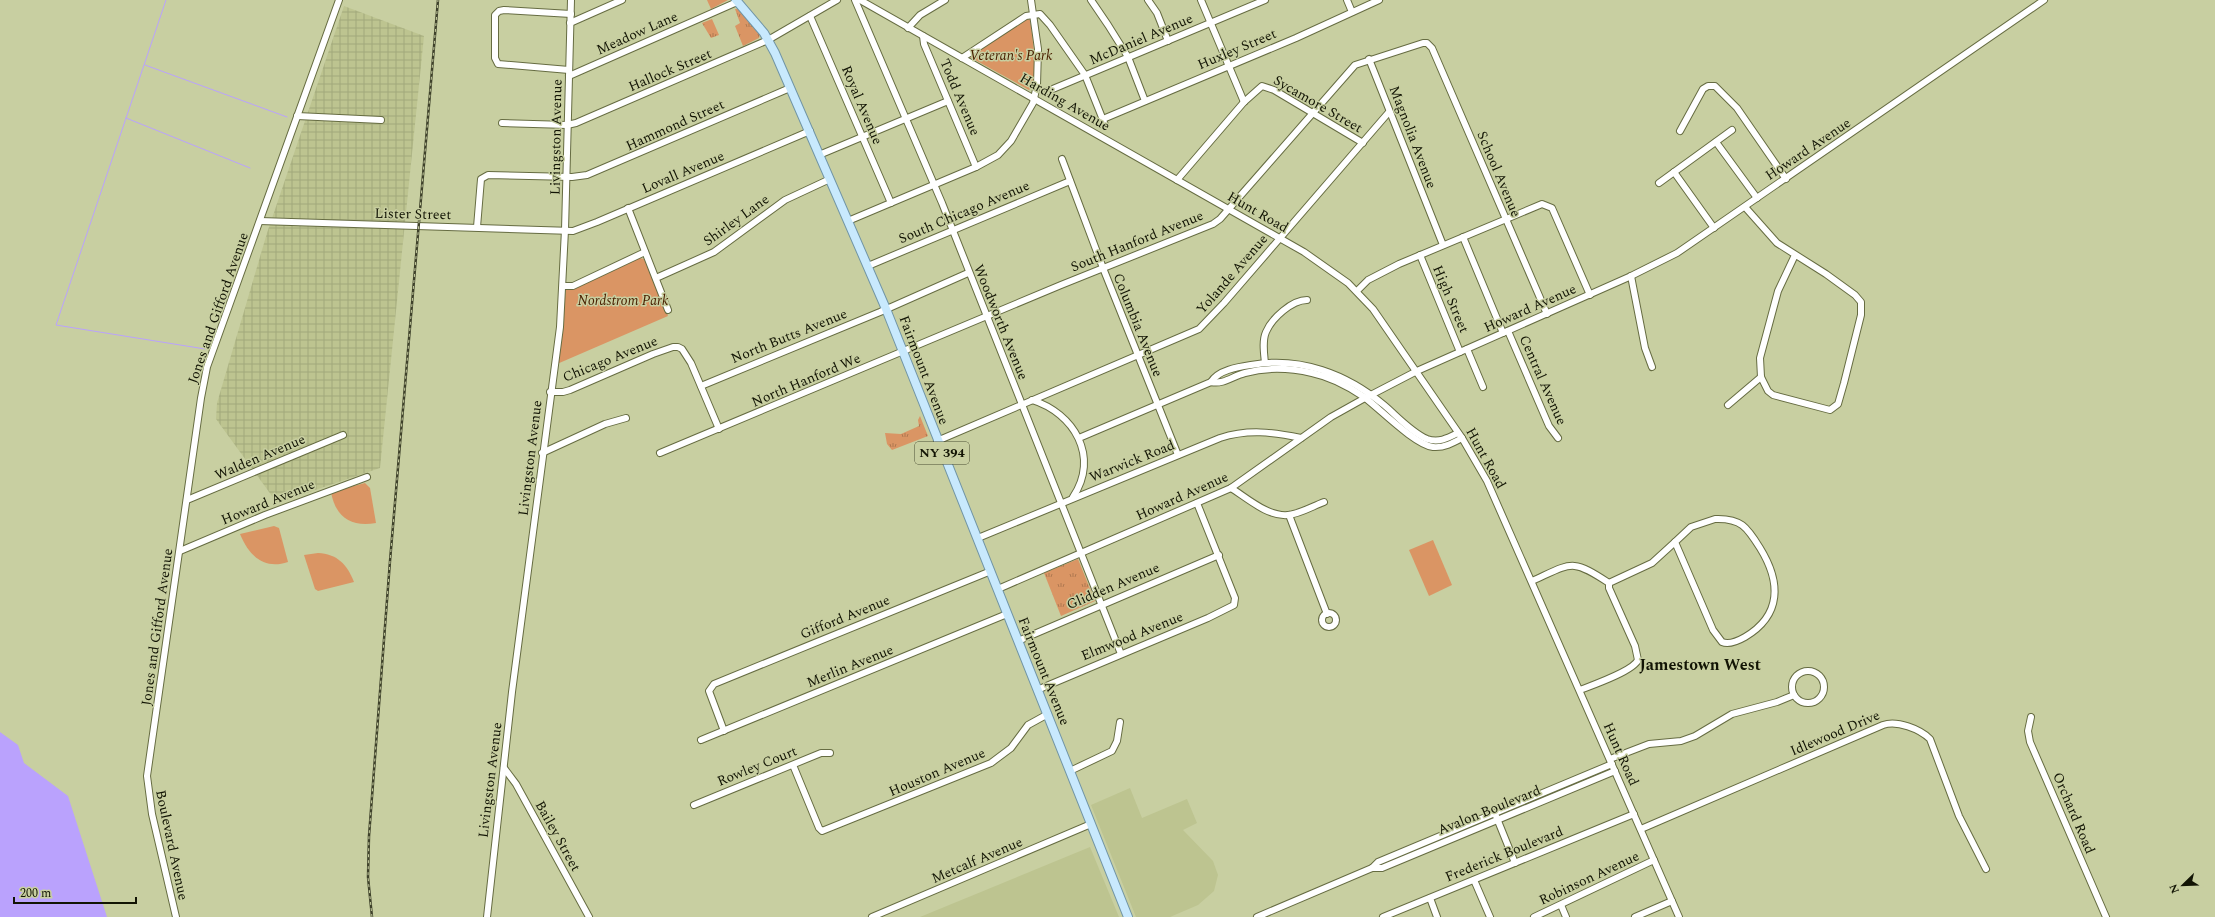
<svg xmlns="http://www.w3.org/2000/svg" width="2215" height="917" font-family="Spectral,serif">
<defs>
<pattern id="industrial-grid" width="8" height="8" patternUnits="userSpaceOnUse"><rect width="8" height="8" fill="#bdc490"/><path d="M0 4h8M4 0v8" fill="none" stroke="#a1a87b"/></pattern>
<pattern id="grass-tufts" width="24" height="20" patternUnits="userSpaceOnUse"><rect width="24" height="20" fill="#da9564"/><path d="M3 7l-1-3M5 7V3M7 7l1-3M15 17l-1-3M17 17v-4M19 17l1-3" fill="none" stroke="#af7850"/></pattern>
</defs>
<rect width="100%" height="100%" fill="#c8cfa1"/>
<g fill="#bdc490">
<polygon points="1130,788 1142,818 1187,799 1197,823 1183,830 1213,861 1218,875 1214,891 1198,905 1170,917 1136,917 1091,805"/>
<polygon points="1090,847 1119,917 920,917"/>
</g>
<polygon fill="url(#industrial-grid)" points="344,6 424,36 380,468 277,503 216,419 217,403 267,233"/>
<g fill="url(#grass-tufts)">
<polygon points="707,0 728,0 711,9"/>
<polygon points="735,9 738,9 760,34 759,38 743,46 735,26 740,23"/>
<polygon points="712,19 719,35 711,38 702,23"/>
<polygon points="920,416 928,436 892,450 887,444 885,433 901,434 919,426 918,420"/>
<polygon points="1078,559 1095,601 1061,616 1044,573"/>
</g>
<g fill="#da9564">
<path d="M1025,18L1030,20C1032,33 1040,84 1029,90L968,56Z"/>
<polygon points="640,258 644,259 668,316 557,364 566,289"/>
<path d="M365,483L370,488L376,523C351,528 335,516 331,492Z"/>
<path d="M274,526L279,528L288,562C264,570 249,556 240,534Z"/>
<polygon points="1433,540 1452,585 1429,596 1409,550"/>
<path d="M318,553C337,554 347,564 354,582L318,591L315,589L304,555Z"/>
</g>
<polygon fill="#baa2fd" points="0,732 18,745 24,763 68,796 107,917 0,917"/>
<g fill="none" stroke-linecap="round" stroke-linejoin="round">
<g stroke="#baa2fd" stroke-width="1">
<polyline points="166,0 56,325 205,349"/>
<polyline points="145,65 287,117"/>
<polyline points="126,118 250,168"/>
</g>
<defs>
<g id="minor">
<polyline points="855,0 942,203 1121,654"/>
<polyline points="860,0 1304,252 1348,283 1373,309 1462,438 1487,481 1679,917"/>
<polyline points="1091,0 1108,25 1128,57 1145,101"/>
<polyline points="1148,0 1157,13 1168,41"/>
<polyline points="1201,0 1244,102"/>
<polyline points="1347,0 1352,12"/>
<polyline points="810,16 891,203"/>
<polyline points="570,23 622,0"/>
<polyline points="908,28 920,15 945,0"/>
<polyline points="923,36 924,44 976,167"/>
<polyline points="962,58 1026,16 1040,14 1050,25 1085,75 1105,125"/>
<polyline points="1369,59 1443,245"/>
<polyline points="569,70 498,64 495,58 495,15 499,11 504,10 571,14"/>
<polyline points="569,76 737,2"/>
<polyline points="1048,91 1265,0"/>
<polyline points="297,116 381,120"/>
<polyline points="1103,119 1296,38 1379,0"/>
<polyline points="502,123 567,125 576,123 768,40 837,0"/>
<polyline points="1680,131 1703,89 1708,86 1715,86 1737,108 1786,179"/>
<polyline points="1716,142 1757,198"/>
<polyline points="819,155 948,101"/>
<polyline points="1062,159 1103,268 1178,455"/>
<polyline points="1674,172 1714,228"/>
<polyline points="1177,180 1244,102 1262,86 1274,90 1363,143"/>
<polyline points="1659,183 1732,130"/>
<polyline points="1745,207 1777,243 1826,274 1855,295 1861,302 1861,315 1844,383 1838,404 1830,410 1773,395 1768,391 1761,377 1760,358 1778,291 1795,255"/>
<polyline points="628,208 668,310"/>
<polyline points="260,221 573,231 597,222 810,131"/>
<polyline points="848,221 976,167 998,155 1011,141 1033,103 1037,85 1038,49 1031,0"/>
<polyline points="477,227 481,179 488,175 572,177 587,175 790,88"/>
<polyline points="1463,237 1503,333"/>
<polyline points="1420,255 1460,352"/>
<polyline points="868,266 1070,181"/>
<polyline points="1631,276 1645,348 1652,367"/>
<polyline points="656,278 714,252 785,200 830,179"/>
<polyline points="564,286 573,286 645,252"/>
<polyline points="1357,291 1368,280 1399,264 1542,204 1552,208 1590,295"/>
<polyline points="1508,331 1549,426 1558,438"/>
<polyline points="1467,349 1483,387"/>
<path d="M1265,363C1264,353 1262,341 1266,332C1272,318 1292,300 1307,300"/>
<path d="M1211,382C1218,370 1238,367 1251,365C1300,356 1347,374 1384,405C1397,416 1411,432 1427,439C1439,443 1448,438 1458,433"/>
<polyline points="701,386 880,312 968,273"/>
<polyline points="550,392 563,392 570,390 653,354 673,347 678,347 682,349 691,363 719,429"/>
<path d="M1032,400C1074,413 1100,457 1073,497"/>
<polyline points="1728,405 1761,377"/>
<path d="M1079,438L1211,382C1223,385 1233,376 1245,373C1267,367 1290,368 1312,373C1331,377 1348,386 1364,397C1380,409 1415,445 1433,447C1444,448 1453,443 1462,438"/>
<polyline points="937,441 1199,329 1224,303 1389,112"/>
<polyline points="542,453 605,424 626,418"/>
<polyline points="660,453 1061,285 1213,224 1220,219 1355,65 1423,43 1427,43 1432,48 1547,314"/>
<path d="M1231,488C1247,498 1268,517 1288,515C1300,514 1313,506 1324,502"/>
<polyline points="187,500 343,435"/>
<polyline points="1289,515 1327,614"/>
<path d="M1715,519C1741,518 1747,527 1760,548C1781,582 1782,615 1745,637C1738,641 1729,645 1722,642L1713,630L1675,542L1691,527Z"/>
<path d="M978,538L1220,438C1248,429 1272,432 1301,438"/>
<polyline points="180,551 265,515 367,477"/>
<path d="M1532,581C1572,563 1571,558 1609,583V588L1635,646L1638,660C1633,671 1593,685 1580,690"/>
<polyline points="1609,583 1652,563 1675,542"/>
<polyline points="998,589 1231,488 1331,417 1365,398 1417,371 1629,277 1677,253 2044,0"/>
<circle cx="1329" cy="620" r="7"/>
<polyline points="1018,641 1219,555"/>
<circle cx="1808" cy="687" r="16"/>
<polyline points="1037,690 1208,618 1234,605 1235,598 1197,503"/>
<polyline points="2031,717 2028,731 2030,742 2106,917"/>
<polyline points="724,731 709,691 714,684 991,571"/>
<polyline points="701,740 1007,614"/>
<polyline points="1610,759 1649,744 1681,741 1695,736 1732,714 1777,702 1794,695"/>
<polyline points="793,765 819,828 822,831 991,763 1011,748 1028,725 1048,714"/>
<polyline points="504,768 516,784 589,917"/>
<polyline points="1070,771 1112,751 1117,741 1120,722"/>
<polyline points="694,805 821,753 830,753"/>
<polyline points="1496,816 1515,863"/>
<path d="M1641,829L1883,725C1897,720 1920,729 1930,739L1959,816L1986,869"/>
<polyline points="1372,868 1378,862 1612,764"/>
<polyline points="1474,880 1490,917"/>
<polyline points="1430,898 1437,917"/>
<polyline points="1561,905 1566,917"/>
<polyline points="176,917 152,814 147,776 201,398 207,367 339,0"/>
<polyline points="487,917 512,692 560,327 565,230 571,0"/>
<polyline points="872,917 1091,824"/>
<polyline points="1257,917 1372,868 1382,868 1615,771"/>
<polyline points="1383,917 1634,814"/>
<polyline points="1534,917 1654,860"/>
<polyline points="1635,917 1672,901"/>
</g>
<polyline id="major" points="736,0 764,33 775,53 886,309 1128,917"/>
</defs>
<use href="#minor" stroke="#666c42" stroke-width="8"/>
<use href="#major" stroke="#7195a5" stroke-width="10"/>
<use href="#minor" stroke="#fff" stroke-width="6"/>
<use href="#major" stroke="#c8e9fd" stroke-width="8"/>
<defs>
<polyline id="rail" points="372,917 368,877 369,836 390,561 438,0"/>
</defs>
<use href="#rail" stroke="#3e412a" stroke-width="2.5"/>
<use href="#rail" stroke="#c8cfa1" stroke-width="1" stroke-dasharray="3" stroke-linecap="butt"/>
</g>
<g text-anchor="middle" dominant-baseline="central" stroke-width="3" stroke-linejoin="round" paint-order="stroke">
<rect fill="#c8cfa1" stroke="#494c33" stroke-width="1" x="915" y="442" width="54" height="22" rx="3"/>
<g font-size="13" font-weight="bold" fill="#121404">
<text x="942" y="453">NY 394</text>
</g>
<g font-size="14" fill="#121404" stroke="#c8cfa1">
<text transform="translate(637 33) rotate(-24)">Meadow Lane</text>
<text transform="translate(1141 39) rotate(-23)">McDaniel Avenue</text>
<text transform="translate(1237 49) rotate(-23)">Huxley Street</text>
<text transform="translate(670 70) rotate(-23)">Hallock Street</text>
<text transform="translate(960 97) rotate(67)">Todd Avenue</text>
<text transform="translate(1065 102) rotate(30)">Harding Avenue</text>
<text transform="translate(1318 104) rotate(30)">Sycamore Street</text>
<text transform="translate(862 105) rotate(67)">Royal Avenue</text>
<text transform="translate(675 125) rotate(-24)">Hammond Street</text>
<text transform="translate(556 137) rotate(-89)">Livingston Avenue</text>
<text transform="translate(1413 137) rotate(69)">Magnolia Avenue</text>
<text transform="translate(1808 149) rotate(-34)">Howard Avenue</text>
<text transform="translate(683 172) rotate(-23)">Lovall Avenue</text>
<text transform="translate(1499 174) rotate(67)">School Avenue</text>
<text transform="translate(964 212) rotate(-23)">South Chicago Avenue</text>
<text transform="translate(1258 212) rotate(30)">Hunt Road</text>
<text transform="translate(413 214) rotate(1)">Lister Street</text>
<text transform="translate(736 220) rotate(-36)">Shirley Lane</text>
<text transform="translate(1137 241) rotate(-22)">South Hanford Avenue</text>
<text transform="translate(1232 274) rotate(-49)">Yolande Avenue</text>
<text transform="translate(1451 299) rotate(67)">High Street</text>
<text transform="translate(218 308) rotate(-71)">Jones and Gifford Avenue</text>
<text transform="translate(1530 308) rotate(-24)">Howard Avenue</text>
<text transform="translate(1001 322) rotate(68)">Woodworth Avenue</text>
<text transform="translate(1138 325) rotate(68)">Columbia Avenue</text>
<text transform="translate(789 336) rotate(-22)">North Butts Avenue</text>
<text transform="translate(610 359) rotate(-22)">Chicago Avenue</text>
<text transform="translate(924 370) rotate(69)">Fairmount Avenue</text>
<text transform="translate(806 380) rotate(-23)">North Hanford We</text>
<text transform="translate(1543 380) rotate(66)">Central Avenue</text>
<text transform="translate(260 457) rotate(-23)">Walden Avenue</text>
<text transform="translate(530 458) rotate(-83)">Livingston Avenue</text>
<text transform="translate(1486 458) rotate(61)">Hunt Road</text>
<text transform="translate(1132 461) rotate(-22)">Warwick Road</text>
<text transform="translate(1182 496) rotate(-24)">Howard Avenue</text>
<text transform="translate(268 502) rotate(-22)">Howard Avenue</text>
<text transform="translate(1113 586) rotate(-23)">Glidden Avenue</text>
<text transform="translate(845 617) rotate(-22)">Gifford Avenue</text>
<text transform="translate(157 627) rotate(-82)">Jones and Gifford Avenue</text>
<text transform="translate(1132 636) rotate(-22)">Elmwood Avenue</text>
<text transform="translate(850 666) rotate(-22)">Merlin Avenue</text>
<text transform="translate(1044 671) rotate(68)">Fairmount Avenue</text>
<text transform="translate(1835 733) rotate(-23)">Idlewood Drive</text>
<text transform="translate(1621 754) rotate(66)">Hunt Road</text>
<text transform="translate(757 766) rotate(-22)">Rowley Court</text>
<text transform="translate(937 772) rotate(-23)">Houston Avenue</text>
<text transform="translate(490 780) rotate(-83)">Livingston Avenue</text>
<text transform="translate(1489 810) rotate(-22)">Avalon Boulevard</text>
<text transform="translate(2074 813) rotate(67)">Orchard Road</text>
<text transform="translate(558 836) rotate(61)">Bailey Street</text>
<text transform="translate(172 845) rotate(78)">Boulevard Avenue</text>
<text transform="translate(1504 854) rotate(-22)">Frederick Boulevard</text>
<text transform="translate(977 860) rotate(-23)">Metcalf Avenue</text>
<text transform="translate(1589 878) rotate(-25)">Robinson Avenue</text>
</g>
<g font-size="14" font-style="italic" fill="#492000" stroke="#c8cfa1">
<text x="1011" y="55">Veteran's Park</text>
<text x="623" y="300">Nordstrom Park</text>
</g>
<g font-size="16" font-weight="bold" fill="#121404" stroke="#c8cfa1">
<text x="1700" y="665">Jamestown West</text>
</g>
</g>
<g transform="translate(2183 885) rotate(247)" stroke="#c8cfa1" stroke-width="3" paint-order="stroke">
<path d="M0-3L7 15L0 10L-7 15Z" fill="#121404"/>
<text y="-6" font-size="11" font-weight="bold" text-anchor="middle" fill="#121404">N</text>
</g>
<path d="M14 897v6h122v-6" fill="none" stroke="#121404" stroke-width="2"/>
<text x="20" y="897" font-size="12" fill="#121404" stroke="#c8cfa1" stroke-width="3" paint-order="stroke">200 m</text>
</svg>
